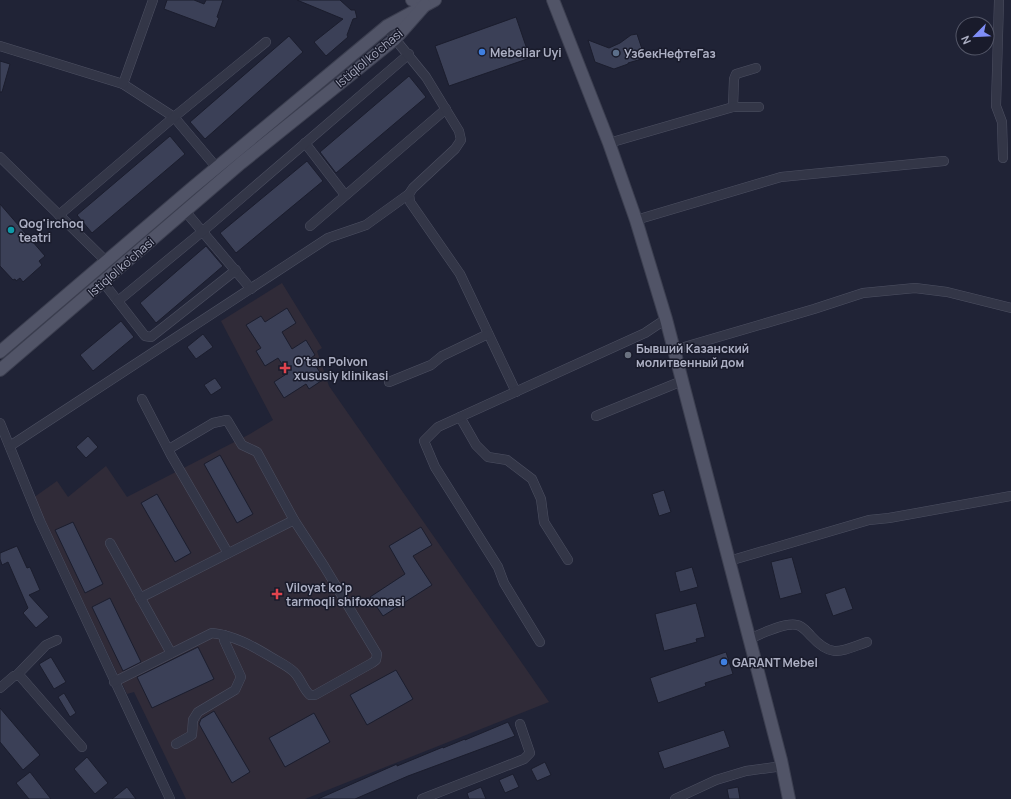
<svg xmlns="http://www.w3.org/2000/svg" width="1011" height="799" font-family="Manrope,sans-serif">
<rect width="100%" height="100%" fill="#202336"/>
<polygon fill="#302b38" points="282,283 322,348 317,351 329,386 549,702 305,799 186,799 134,692 127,694 33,498 57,481 68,497 106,466 127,497 250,434 273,420 221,321"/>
<g fill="#3b4057" stroke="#1b1d2d">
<polygon points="167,0 194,0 204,4 206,0 223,0 217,17 219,18 215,28 164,9"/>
<polygon points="297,0 340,0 351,10 355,10 357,18 353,19 347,35 348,37 326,56 314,42 343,19"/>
<polygon points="516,17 530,58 449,86 435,46"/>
<polygon points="637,34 645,58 628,63 628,64 614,69 595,62 588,40 609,48 620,43 631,35"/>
<polygon points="289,36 303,52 205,139 190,122"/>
<polygon points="0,61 10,64 2,92 0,92"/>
<polygon points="409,76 426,97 336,173 320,152"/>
<polygon points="170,136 185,154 92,233 77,215"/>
<polygon points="307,161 323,181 236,253 220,233"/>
<polygon points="0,204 45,256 39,261 42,265 23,282 20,278 16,281 15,279 13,280 0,266"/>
<polygon points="206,246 223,266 156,323 140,303"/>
<polygon points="287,308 296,323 282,332 292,349 306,340 315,355 311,358 324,379 309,389 306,384 284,398 274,382 288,373 278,358 265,366 256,351 261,348 246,325 261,316 265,322"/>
<polygon points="121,321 134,337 93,371 80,355"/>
<polygon points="203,334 213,347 196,359 187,347"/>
<polygon points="215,378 222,388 211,395 204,385"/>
<polygon points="88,436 98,447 86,458 76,447"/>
<polygon points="220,455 253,514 237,523 204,464"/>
<polygon points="664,490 671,512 659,516 652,494"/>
<polygon points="157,494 191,553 175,562 141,503"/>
<polygon points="73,522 103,584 85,593 55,530"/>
<polygon points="421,527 432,545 413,556 432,585 383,616 370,597 405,574 389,546"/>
<polygon points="17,546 27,568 30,567 40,590 29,595 49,617 36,628 23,613 28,608 8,562 2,565 0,559 0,553"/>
<polygon points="792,557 802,593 780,599 771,562"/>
<polygon points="692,567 698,587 680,592 675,572"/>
<polygon points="845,587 853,609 833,616 825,594"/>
<polygon points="110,598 141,662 123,671 92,607"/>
<polygon points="696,603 705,637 696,639 697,642 664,651 655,614"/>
<polygon points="198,647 214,679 152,708 137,677"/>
<polygon points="726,652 733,674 705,683 706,686 658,703 650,678"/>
<polygon points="51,657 66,682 54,689 39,664"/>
<polygon points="396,670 413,699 367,725 350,695"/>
<polygon points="64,693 76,713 70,717 58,697"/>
<polygon points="0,708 40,755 23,770 0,742"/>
<polygon points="214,711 250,772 232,783 199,724 201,719"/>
<polygon points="314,713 330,742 285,767 269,738"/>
<polygon points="508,722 515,736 497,743 408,776 355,799 318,799 397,764 397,766 443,747 443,748 465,739 465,740"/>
<polygon points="724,730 730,747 664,769 658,752"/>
<polygon points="87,757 108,783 95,794 74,769"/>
<polygon points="545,762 551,775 537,781 531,769"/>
<polygon points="30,772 51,799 29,799 16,783"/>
<polygon points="513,774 519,787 505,793 499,780"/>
<polygon points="127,787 136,799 112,799"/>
<polygon points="481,787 486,799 469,799 467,793"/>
<polygon points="738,787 740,799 729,799 727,789"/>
</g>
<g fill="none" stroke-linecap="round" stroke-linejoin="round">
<defs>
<g id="minor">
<polyline points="999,0 996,106 1002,122 1003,158"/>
<polyline points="0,46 123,84 174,117 217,168"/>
<polyline points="123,84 153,0"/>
<polyline points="733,107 734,79 736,74 756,68"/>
<polyline points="305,143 345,195"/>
<polyline points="609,143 733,107 759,107"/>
<polyline points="0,157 107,262"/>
<polyline points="409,194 410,202 460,274 516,392"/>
<polyline points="185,211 251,289"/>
<polyline points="59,215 174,117 266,42"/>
<polyline points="636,220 781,177 944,161"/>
<polyline points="310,226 446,109"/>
<polyline points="103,282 145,336 151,337 236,270"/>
<polyline points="118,301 203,231 409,54"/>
<polyline points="674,350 814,309 863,293 915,288 947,292 1011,308"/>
<polyline points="389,382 431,365 442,356 488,334"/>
<polyline points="142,399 171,455 228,553"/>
<polyline points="596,416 682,381"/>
<polyline points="460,417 476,445 488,457 507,460 532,479 541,499 544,522 568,560"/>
<polyline points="0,423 40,521 170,799"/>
<polyline points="10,446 328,238 366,225 409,194 413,188 455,149 461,140 459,131 426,77 395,39 387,26"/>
<polyline points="110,543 171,653"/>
<polyline points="729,561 869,520 889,518 1011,496"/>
<polyline points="140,598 294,520"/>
<path d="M749,639C761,634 785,622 797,625C803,626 807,632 811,636C832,659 841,651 867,642"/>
<polyline points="540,642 504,583 498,567 435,467 424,441 438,427 645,333 666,319"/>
<polyline points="17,675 46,645 57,640"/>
<path d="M114,682L212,633C235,636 251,645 271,657C279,662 288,666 294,672C301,679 303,689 310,695H315L372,663L376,660L377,654L324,566L294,520L257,452L242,445L227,420L213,423L169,449"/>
<polyline points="0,688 14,676 20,676 82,747"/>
<polyline points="176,744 192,735 193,720 198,712 235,690 241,677 224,640 224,635"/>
<polyline points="422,799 524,759 530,753 520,724"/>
<polyline points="675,799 716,780 746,771 783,766"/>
</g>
<g id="major">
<polyline points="412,0 425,5"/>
<polyline points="553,0 609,143 636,220 666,319 781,760 789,799"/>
<polyline points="0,352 192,188 387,26 435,0"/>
<polyline points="0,370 241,163 395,39 425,5"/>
</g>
</defs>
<use href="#minor" stroke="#4d5062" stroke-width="10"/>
<use href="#major" stroke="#3c3f50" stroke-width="14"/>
<use href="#minor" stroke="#333647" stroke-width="9"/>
<use href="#major" stroke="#515467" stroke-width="12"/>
</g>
<g fill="#3f7fe0" stroke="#191b2b" stroke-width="1.5">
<circle cx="482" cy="52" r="4"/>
<circle cx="724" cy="662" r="4"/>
</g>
<circle fill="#5c6f8a" stroke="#191b2b" stroke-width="1.5" cx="616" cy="53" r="4"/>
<circle fill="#0f9aa8" stroke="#191b2b" stroke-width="1.5" cx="11" cy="230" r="4"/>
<circle fill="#6b7280" stroke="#191b2b" stroke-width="1.5" cx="628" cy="355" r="4"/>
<g fill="#e0444e" stroke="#191b2b" stroke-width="1.5">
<path d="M283 362h4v4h4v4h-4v4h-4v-4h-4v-4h4z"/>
<path d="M275 588h4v4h4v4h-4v4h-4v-4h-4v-4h4z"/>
</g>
<g text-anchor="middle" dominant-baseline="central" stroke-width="3" stroke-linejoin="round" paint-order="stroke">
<g font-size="12" font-weight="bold" fill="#adb0c4" stroke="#191b2b" text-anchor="start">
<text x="490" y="52">Mebellar Uyi</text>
<text x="624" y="53">УзбекНефтеГаз</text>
<text x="19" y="223">Qog'irchoq<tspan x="19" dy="14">teatri</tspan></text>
<text x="636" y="348">Бывший Казанский<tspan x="636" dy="14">молитвенный дом</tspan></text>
<text x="294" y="361">O'tan Polvon<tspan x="294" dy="14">xususiy klinikasi</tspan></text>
<text x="286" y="587">Viloyat ko'p<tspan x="286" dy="14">tarmoqli shifoxonasi</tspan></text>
<text x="732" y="662">GARANT Mebel</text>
</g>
<g font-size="12" fill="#adb0c4" stroke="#191b2b">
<text transform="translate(369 58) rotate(-40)">Istiqlol ko'chasi</text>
<text transform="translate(121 267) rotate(-41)">Istiqlol ko'chasi</text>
</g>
</g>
<g transform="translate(975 36) rotate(246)"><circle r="19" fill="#191b2b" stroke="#545768"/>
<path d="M0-3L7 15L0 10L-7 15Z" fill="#7f8ef7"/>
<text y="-6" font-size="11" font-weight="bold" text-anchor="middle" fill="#adb0c4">N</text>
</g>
</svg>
